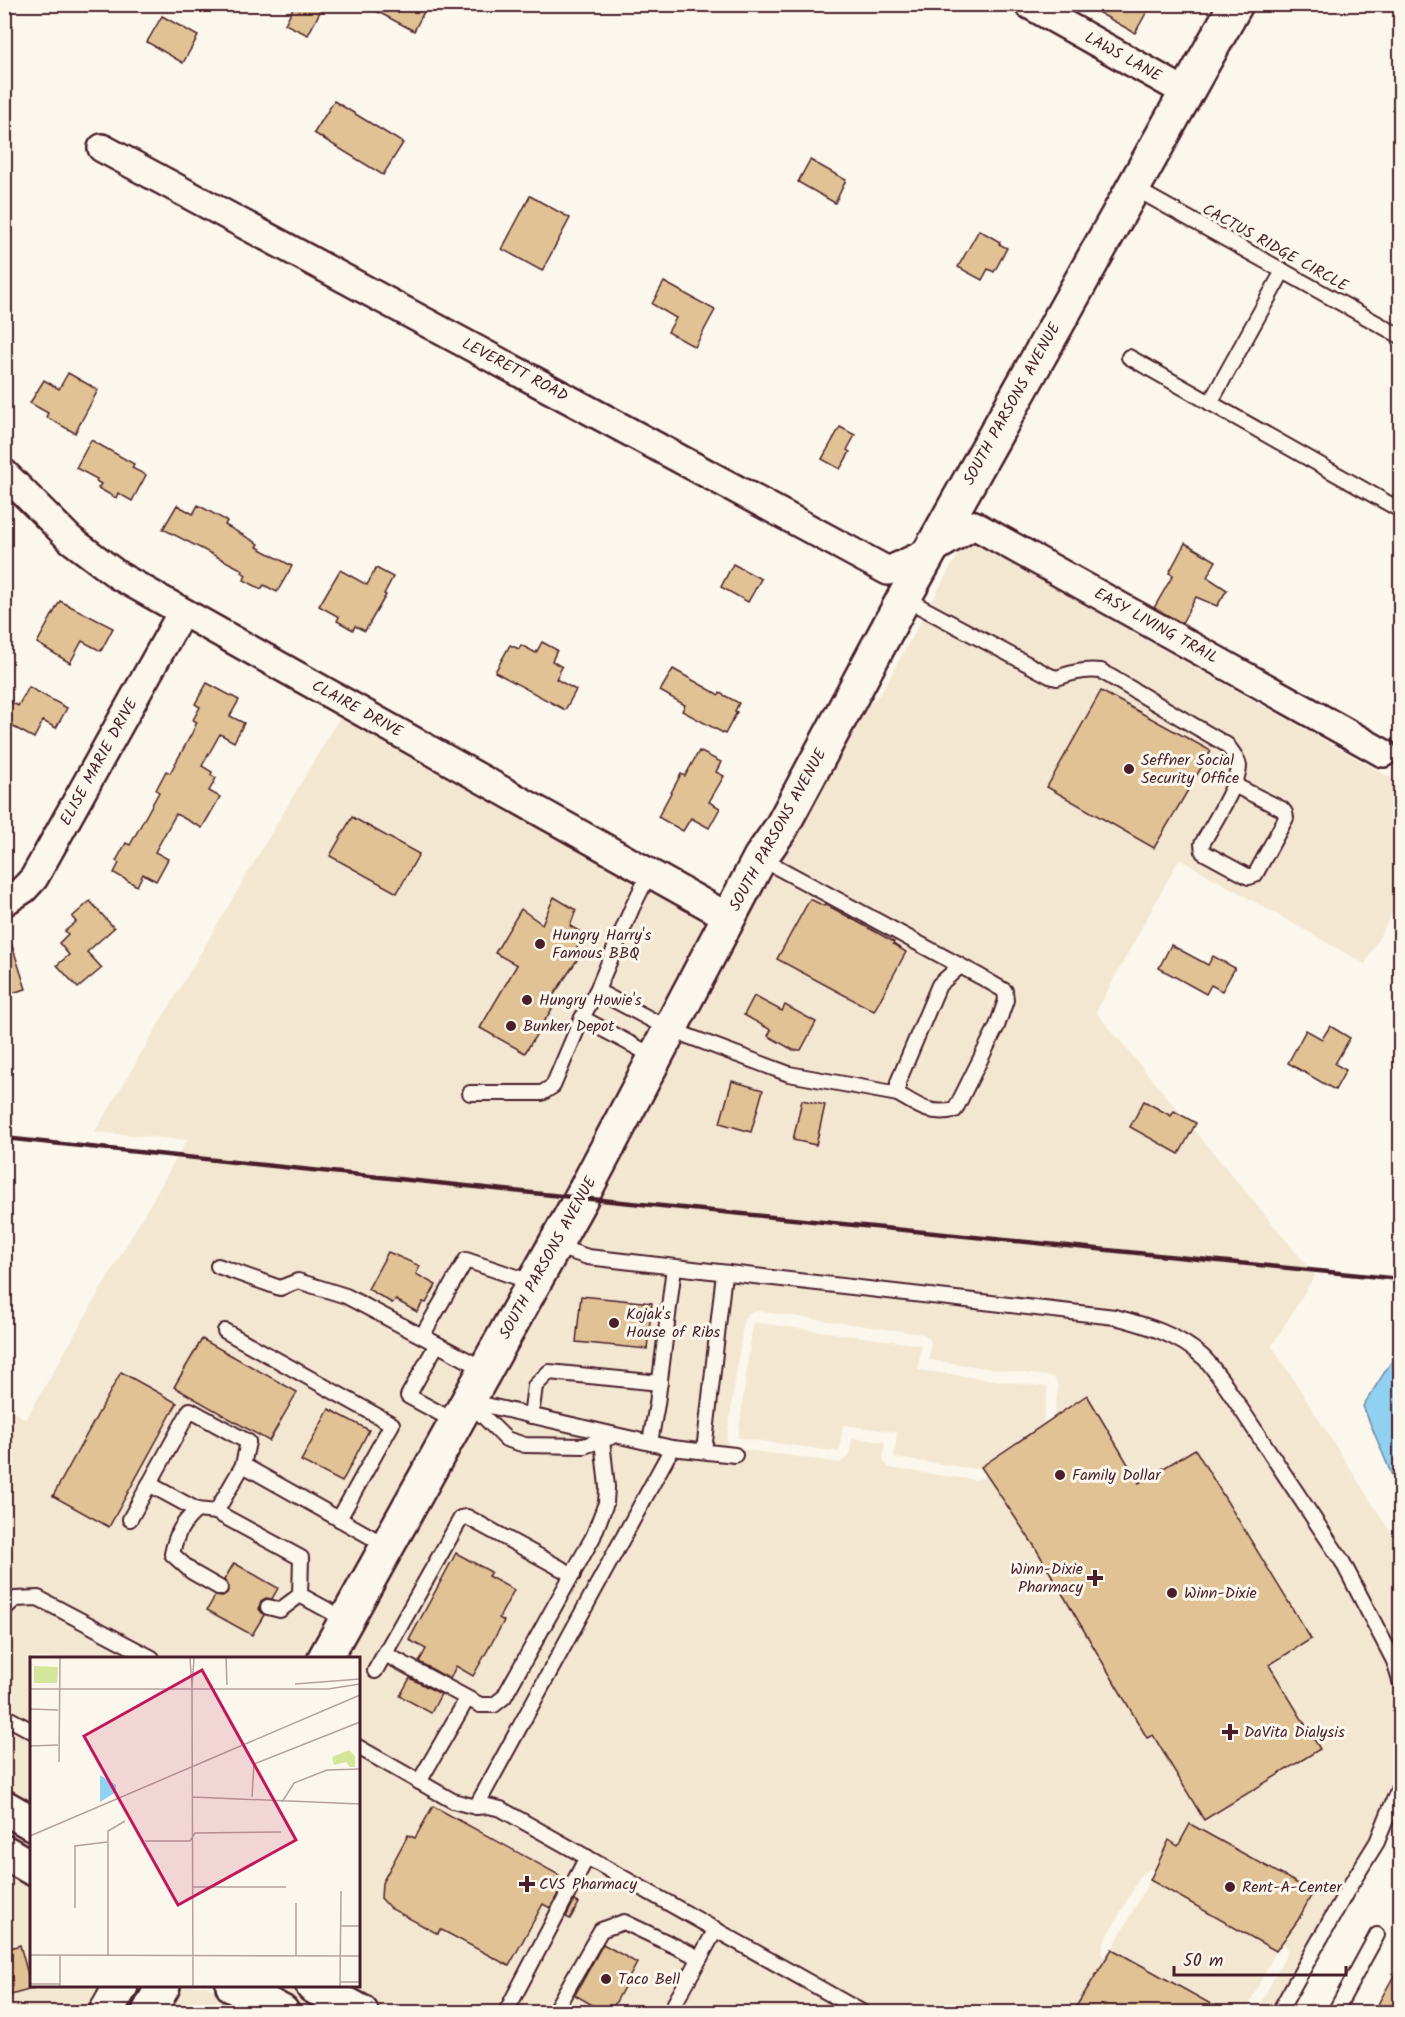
<svg xmlns="http://www.w3.org/2000/svg" width="1405" height="2017" font-family="Kalam,sans-serif">
<rect width="100%" height="100%" fill="#fbf7ec"/>
<filter id="ink" filterUnits="userSpaceOnUse"><feTurbulence type="fractalNoise" baseFrequency=".0167" numOctaves="2"/><feDisplacementMap in="SourceGraphic" scale="12" xChannelSelector="R" yChannelSelector="G"/><feConvolveMatrix kernelMatrix="1 2 1 2 8 2 1 2 1" color-interpolation-filters="sRGB"/></filter>
<g filter="url(#ink)">
<g fill="#f3e7d2" fill-rule="evenodd">
<path d="M971,541L1400,783V841L1394,853L1397,863L1400,866V898L1365,964L1179,859L1096,1012L1315,1275L1272,1346L1400,1547V1808L1290,2012H1256L1287,1953L1286,1946L1282,1941L1155,1870L1149,1869L1141,1875L1103,1944L1102,1954L1107,1959L1203,2012H611L595,2004L589,2003L583,2006L578,2012H389L340,1986H358V1658H338L852,721L881,693L962,547ZM756,1311L923,1334L928,1337L931,1342L929,1360L1053,1377L1057,1382L1058,1388L1053,1424L1048,1433L982,1478L975,1480L889,1468L883,1461L885,1442L852,1438L849,1456L840,1463L733,1448L728,1444L727,1438L744,1319L749,1313Z"/>
<polygon points="341,715 713,923 311,1658 32,1658 31,1807 5,1791 5,1407 26,1419 187,1140 95,1132"/>
<polygon points="753,1322 921,1345 918,1370 1048,1387 1043,1423 977,1469 894,1458 897,1432 843,1425 839,1452 738,1438"/>
<polygon points="4,1823 31,1839 31,1853 5,1837"/>
<polygon points="4,1868 31,1884 32,1986 107,1986 92,2012 5,2012"/>
<polygon points="1150,1880 1276,1951 1245,2012 1227,2012 1112,1949"/>
<polygon points="176,1986 206,1986 255,2012 162,2012"/>
<polygon points="261,1986 286,1986 334,2012 310,2012"/>
</g>
<polygon fill="#90d0f1" stroke="#7489a2" stroke-width="1.5" points="1400,1348 1400,1495 1363,1406"/>
<g fill="#e1c294" stroke="#4a1f2b" stroke-width="1.5">
<polygon points="295,4 324,4 308,35 285,24"/>
<polygon points="363,4 428,4 414,31"/>
<polygon points="1083,4 1151,4 1135,33"/>
<polygon points="162,16 198,36 183,63 147,42"/>
<polygon points="334,101 403,143 383,175 314,133"/>
<polygon points="810,160 846,180 835,203 798,182"/>
<polygon points="530,196 570,218 542,271 502,249"/>
<polygon points="979,230 1000,242 999,244 1007,248 994,272 988,269 982,280 958,267"/>
<polygon points="664,282 715,310 695,347 668,332 676,318 652,304"/>
<polygon points="68,373 98,390 75,433 46,417 48,413 30,403 44,380 59,389"/>
<polygon points="840,427 855,435 847,450 850,452 840,469 822,459"/>
<polygon points="91,440 134,464 132,468 146,475 132,501 118,493 116,498 98,488 101,484 96,481 97,479 76,468"/>
<polygon points="177,505 193,514 198,505 227,521 225,525 259,544 257,547 292,566 277,592 264,585 261,589 244,580 246,575 242,572 243,570 163,529"/>
<polygon points="1185,543 1216,561 1207,577 1227,590 1217,606 1196,597 1182,623 1154,608 1173,575 1169,573"/>
<polygon points="733,564 761,579 748,602 721,587"/>
<polygon points="376,568 393,577 384,594 386,595 365,631 355,626 353,630 337,621 339,617 319,606 340,570 367,585"/>
<polygon points="60,601 113,628 101,651 82,641 70,663 37,643"/>
<polygon points="542,642 557,650 552,661 562,667 556,679 576,690 565,710 495,672 510,645 519,649 521,645 536,653"/>
<polygon points="673,669 719,695 720,693 739,703 735,711 737,712 725,734 682,711 685,705 660,691"/>
<polygon points="207,683 239,700 230,716 244,723 234,742 220,734 202,766 212,772 211,775 216,778 209,791 220,797 202,828 176,814 155,852 168,859 156,881 143,874 137,886 114,873 119,863 116,861 126,843 130,845 159,792 156,790 166,771 170,773 192,733 197,722 193,720 200,707 195,704"/>
<polygon points="29,687 67,708 56,728 43,721 34,738 4,722 4,698 18,706"/>
<polygon points="1101,691 1211,751 1154,848 1047,787"/>
<polygon points="699,751 721,762 716,772 724,776 709,802 720,808 709,828 691,818 683,831 658,817 681,774 685,776"/>
<polygon points="352,817 419,854 397,893 330,856"/>
<polygon points="554,897 576,910 570,926 584,934 573,956 577,960 553,996 558,999 525,1053 480,1028 517,965 495,953 521,909 542,924"/>
<polygon points="810,899 824,906 825,904 865,926 894,942 893,944 906,952 874,1011 777,959"/>
<polygon points="90,901 114,928 87,952 102,968 78,988 57,965 69,955 59,943 68,934 65,931 76,922 72,917"/>
<polygon points="4,933 8,933 26,989 4,995"/>
<polygon points="1171,945 1208,965 1213,956 1235,968 1222,991 1211,985 1206,994 1159,968"/>
<polygon points="754,996 782,1011 785,1005 816,1022 801,1050 793,1050 768,1036 771,1030 744,1015"/>
<polygon points="1330,1026 1350,1038 1335,1064 1346,1070 1335,1090 1288,1063 1306,1030 1322,1039"/>
<polygon points="732,1081 763,1090 751,1132 720,1123"/>
<polygon points="802,1100 825,1105 816,1145 793,1140"/>
<polygon points="1144,1101 1171,1116 1174,1111 1196,1123 1179,1154 1130,1127"/>
<polygon points="388,1252 420,1266 416,1274 436,1285 426,1303 423,1302 417,1312 396,1300 392,1303 368,1289"/>
<polygon points="581,1296 652,1303 647,1349 576,1342"/>
<polygon points="202,1339 297,1392 269,1441 174,1387"/>
<polygon points="121,1372 177,1403 109,1527 53,1496"/>
<polygon points="1087,1395 1139,1483 1195,1449 1311,1639 1269,1665 1320,1749 1204,1820 1153,1735 1147,1738 1035,1547 981,1467"/>
<polygon points="329,1409 369,1430 342,1482 301,1461"/>
<polygon points="456,1553 491,1572 488,1576 514,1590 499,1618 504,1621 473,1676 456,1666 450,1679 419,1662 426,1649 409,1640"/>
<polygon points="234,1563 278,1588 272,1599 266,1598 261,1601 259,1609 264,1615 252,1635 207,1610 215,1596 221,1597 227,1593 229,1587 224,1580"/>
<polygon points="410,1678 441,1694 431,1713 400,1696"/>
<polygon points="433,1806 559,1875 552,1888 559,1892 550,1908 543,1904 509,1966 440,1929 438,1934 390,1908 381,1898 382,1883 408,1835 415,1838"/>
<polygon points="1190,1824 1313,1892 1298,1920 1276,1951 1150,1880 1169,1840 1178,1846"/>
<polygon points="574,1901 579,1903 570,1919 566,1917"/>
<polygon points="603,1944 637,1963 610,2013 606,2013 575,1995"/>
<polygon points="20,1945 32,1989 4,1997 4,1950"/>
<polygon points="1112,1949 1227,2013 1072,2013"/>
<polygon points="1401,1963 1401,2013 1373,2013"/>
</g>
<g fill="none" stroke-linecap="round" stroke-linejoin="round">
<defs>
<g id="service">
<polyline points="1134,188 1400,336"/>
<polyline points="1129,357 1400,510"/>
<polyline points="1210,403 1283,271"/>
<path d="M904,598L1050,676L1057,678C1072,672 1085,669 1101,671L1227,745C1231,751 1238,758 1239,766C1239,784 1211,827 1202,844L1203,852L1249,877L1255,875L1286,818L1285,813L1282,809L1234,785"/>
<path d="M760,858L981,977L1005,991L1006,1000L997,1026L955,1110C929,1115 920,1107 898,1094V1082L939,985L960,966"/>
<polyline points="597,991 669,1029 789,1074 898,1094"/>
<polyline points="582,1018 655,1057"/>
<polyline points="470,1093 542,1093 553,1086 582,1018 598,988 632,908 650,872"/>
<path d="M554,1246L588,1257L1115,1317C1146,1325 1179,1335 1203,1357C1210,1363 1215,1372 1221,1379L1342,1561L1394,1661L1400,1681"/>
<polyline points="218,1266 280,1288 298,1281 346,1296 486,1370"/>
<polyline points="225,1331 392,1424 339,1519 387,1546"/>
<polyline points="422,1336 466,1260 534,1283"/>
<polyline points="437,1344 408,1396 456,1422"/>
<polyline points="468,1401 672,1448 735,1455"/>
<polyline points="468,1401 506,1439 525,1445 584,1446 611,1437"/>
<polyline points="531,1416 535,1386 549,1372 660,1383"/>
<polyline points="650,1442 657,1404 674,1267"/>
<polyline points="704,1451 724,1273"/>
<polyline points="149,1484 197,1510 216,1512 301,1558 300,1595 346,1620"/>
<path d="M197,1510C182,1523 176,1534 172,1554L192,1572L220,1588"/>
<polyline points="216,1512 243,1465"/>
<polyline points="130,1519 190,1410 248,1442 243,1465 339,1519"/>
<polyline points="268,1607 280,1610 300,1595"/>
<polyline points="4,1609 15,1599 38,1598 152,1658"/>
<polyline points="385,1654 480,1705 494,1705 504,1697 593,1537 606,1503 607,1487 602,1440"/>
<polyline points="375,1671 461,1518 467,1517 573,1575"/>
<polyline points="4,1716 32,1731"/>
<polyline points="358,1747 453,1801 476,1807 488,1806 501,1809 862,2012"/>
<polyline points="419,1782 467,1699"/>
<polyline points="476,1807 672,1448"/>
<polyline points="506,2012 587,1857"/>
<polyline points="554,2012 601,1930 624,1922 700,1958"/>
<polyline points="670,2012 716,1929"/>
<polyline points="1279,2012 1348,1889 1377,1842 1400,1785"/>
<polyline points="1335,2012 1377,1935"/>
</g>
<g id="minor">
<polyline points="1028,4 1187,93"/>
<polyline points="102,148 888,571 929,552 974,525 1383,753"/>
<polyline points="4,473 70,539 119,576 730,918"/>
<polyline points="4,902 24,889 34,878 182,612"/>
</g>
<g id="tertiary">
<polyline points="106,2012 121,1986"/>
<polyline points="149,2012 163,1986"/>
</g>
<g id="secondary">
<polyline points="325,1658 581,1198 760,858 781,828 904,598 1236,4"/>
<polyline points="4,1807 32,1823"/>
<polyline points="4,1852 32,1868"/>
<polyline points="233,1986 282,2012"/>
<polyline points="313,1986 361,2012"/>
</g>
</defs>
<use href="#service" stroke="#4a1f2b" stroke-width="18"/>
<use href="#minor" stroke="#4a1f2b" stroke-width="32"/>
<use href="#tertiary" stroke="#4a1f2b" stroke-width="38"/>
<use href="#secondary" stroke="#4a1f2b" stroke-width="38"/>
<use href="#service" stroke="#fbf7ec" stroke-width="14"/>
<use href="#minor" stroke="#fbf7ec" stroke-width="27"/>
<use href="#tertiary" stroke="#fbf7ec" stroke-width="33"/>
<use href="#secondary" stroke="#fbf7ec" stroke-width="33"/>
<polyline stroke="#4a1f2b" stroke-width="4.5" points="4,1138 581,1198 1400,1279"/>
</g>
</g>
<g fill="#4a1f2b" stroke="#fbf7ec" stroke-width="2">
<circle cx="1129" cy="769" r="6"/>
<circle cx="540" cy="944" r="6"/>
<circle cx="527" cy="1000" r="6"/>
<circle cx="511" cy="1026" r="6"/>
<circle cx="614" cy="1323" r="6"/>
<circle cx="1060" cy="1475" r="6"/>
<path d="M1092 1569h6v6h6v6h-6v6h-6v-6h-6v-6h6z"/>
<circle cx="1172" cy="1593" r="6"/>
<path d="M1227 1723h6v6h6v6h-6v6h-6v-6h-6v-6h6z"/>
<path d="M524 1875h6v6h6v6h-6v6h-6v-6h-6v-6h6z"/>
<circle cx="1230" cy="1887" r="6"/>
<circle cx="606" cy="1979" r="6"/>
</g>
<g text-anchor="middle" dominant-baseline="central" stroke-width="6" stroke-linejoin="round" paint-order="stroke">
<g font-size="16" fill="#4a1f2b" stroke="#fbf7ec">
<text transform="translate(1123 57) rotate(29)">LAWS LANE</text>
<text transform="translate(1275 248) rotate(29)">CACTUS RIDGE CIRCLE</text>
<text transform="translate(515 370) rotate(28)">LEVERETT ROAD</text>
<text transform="translate(1012 404) rotate(-61)">SOUTH PARSONS AVENUE</text>
<text transform="translate(1156 626) rotate(29)">EASY LIVING TRAIL</text>
<text transform="translate(357 709) rotate(29)">CLAIRE DRIVE</text>
<text transform="translate(99 762) rotate(-61)">ELISE MARIE DRIVE</text>
<text transform="translate(778 830) rotate(-61)">SOUTH PARSONS AVENUE</text>
<text transform="translate(548 1258) rotate(-61)">SOUTH PARSONS AVENUE</text>
</g>
<g font-size="16" fill="#4a1f2b" stroke="#fbf7ec" text-anchor="start">
<text x="1141" y="760">Seffner Social<tspan x="1141" dy="18">Security Office</tspan></text>
<text x="552" y="935">Hungry Harry's<tspan x="552" dy="18">Famous BBQ</tspan></text>
<text x="539" y="1000">Hungry Howie's</text>
<text x="523" y="1026">Bunker Depot</text>
<text x="626" y="1314">Kojak's<tspan x="626" dy="18">House of Ribs</tspan></text>
<text x="1072" y="1475">Family Dollar</text>
<text x="1083" y="1569" text-anchor="end">Winn-Dixie<tspan x="1083" dy="18">Pharmacy</tspan></text>
<text x="1184" y="1593">Winn-Dixie</text>
<text x="1244" y="1732">DaVita Dialysis</text>
<text x="539" y="1884">CVS Pharmacy</text>
<text x="1242" y="1887">Rent-A-Center</text>
<text x="618" y="1979">Taco Bell</text>
</g>
</g>
<g transform="translate(30 1657)">
<rect width="330" height="330" fill="#fbf7ec"/>
<path d="M4,9L28,10L27,26H4ZM319,93L325,99V110H320L316,105L304,108L302,100Z" fill="#d4e69a"/>
<path d="M70,118L86,128V135L70,145Z" fill="#90d0f1"/>
<path fill="none" stroke="#b4a19f" stroke-width="1.5" d="M160,1L162,31M196,1L197,28M265,27L330,22M162,31L164,1M162,31L163,329M0,32H298L330,27M0,52L28,53M0,89L28,88M29,105L30,1M162,140L330,147M222,140L224,107L330,65M252,145L264,126L297,113L330,112M0,179L330,38M115,184H160L165,176L251,175M162,230H256M45,251V189L77,185M311,269H330M0,298L330,299M78,299V174L95,164M266,299V246M310,325H330M0,327H30M30,329V298M310,329L311,234"/>
<path fill="#c2185b" fill-opacity="0.15" stroke="#c2185b" stroke-width="3" d="M172,13L266,183L148,248L54,79Z"/>
<rect width="330" height="330" fill="none" stroke="#4a1f2b" stroke-width="3"/>
</g>
<rect width="1405" height="2017" fill="none" stroke="#fbf7ec" stroke-width="24"/>
<rect x="12" y="12" width="1381" height="1993" fill="none" stroke="#4a1f2b" stroke-width="2" filter="url(#ink)"/>
<path d="M1174 1966v9h172v-9" fill="none" stroke="#4a1f2b" stroke-width="3"/>
<text x="1183" y="1966" font-size="18" fill="#4a1f2b" stroke="#fbf7ec" stroke-width="4.5" paint-order="stroke">50 m</text>
</svg>
